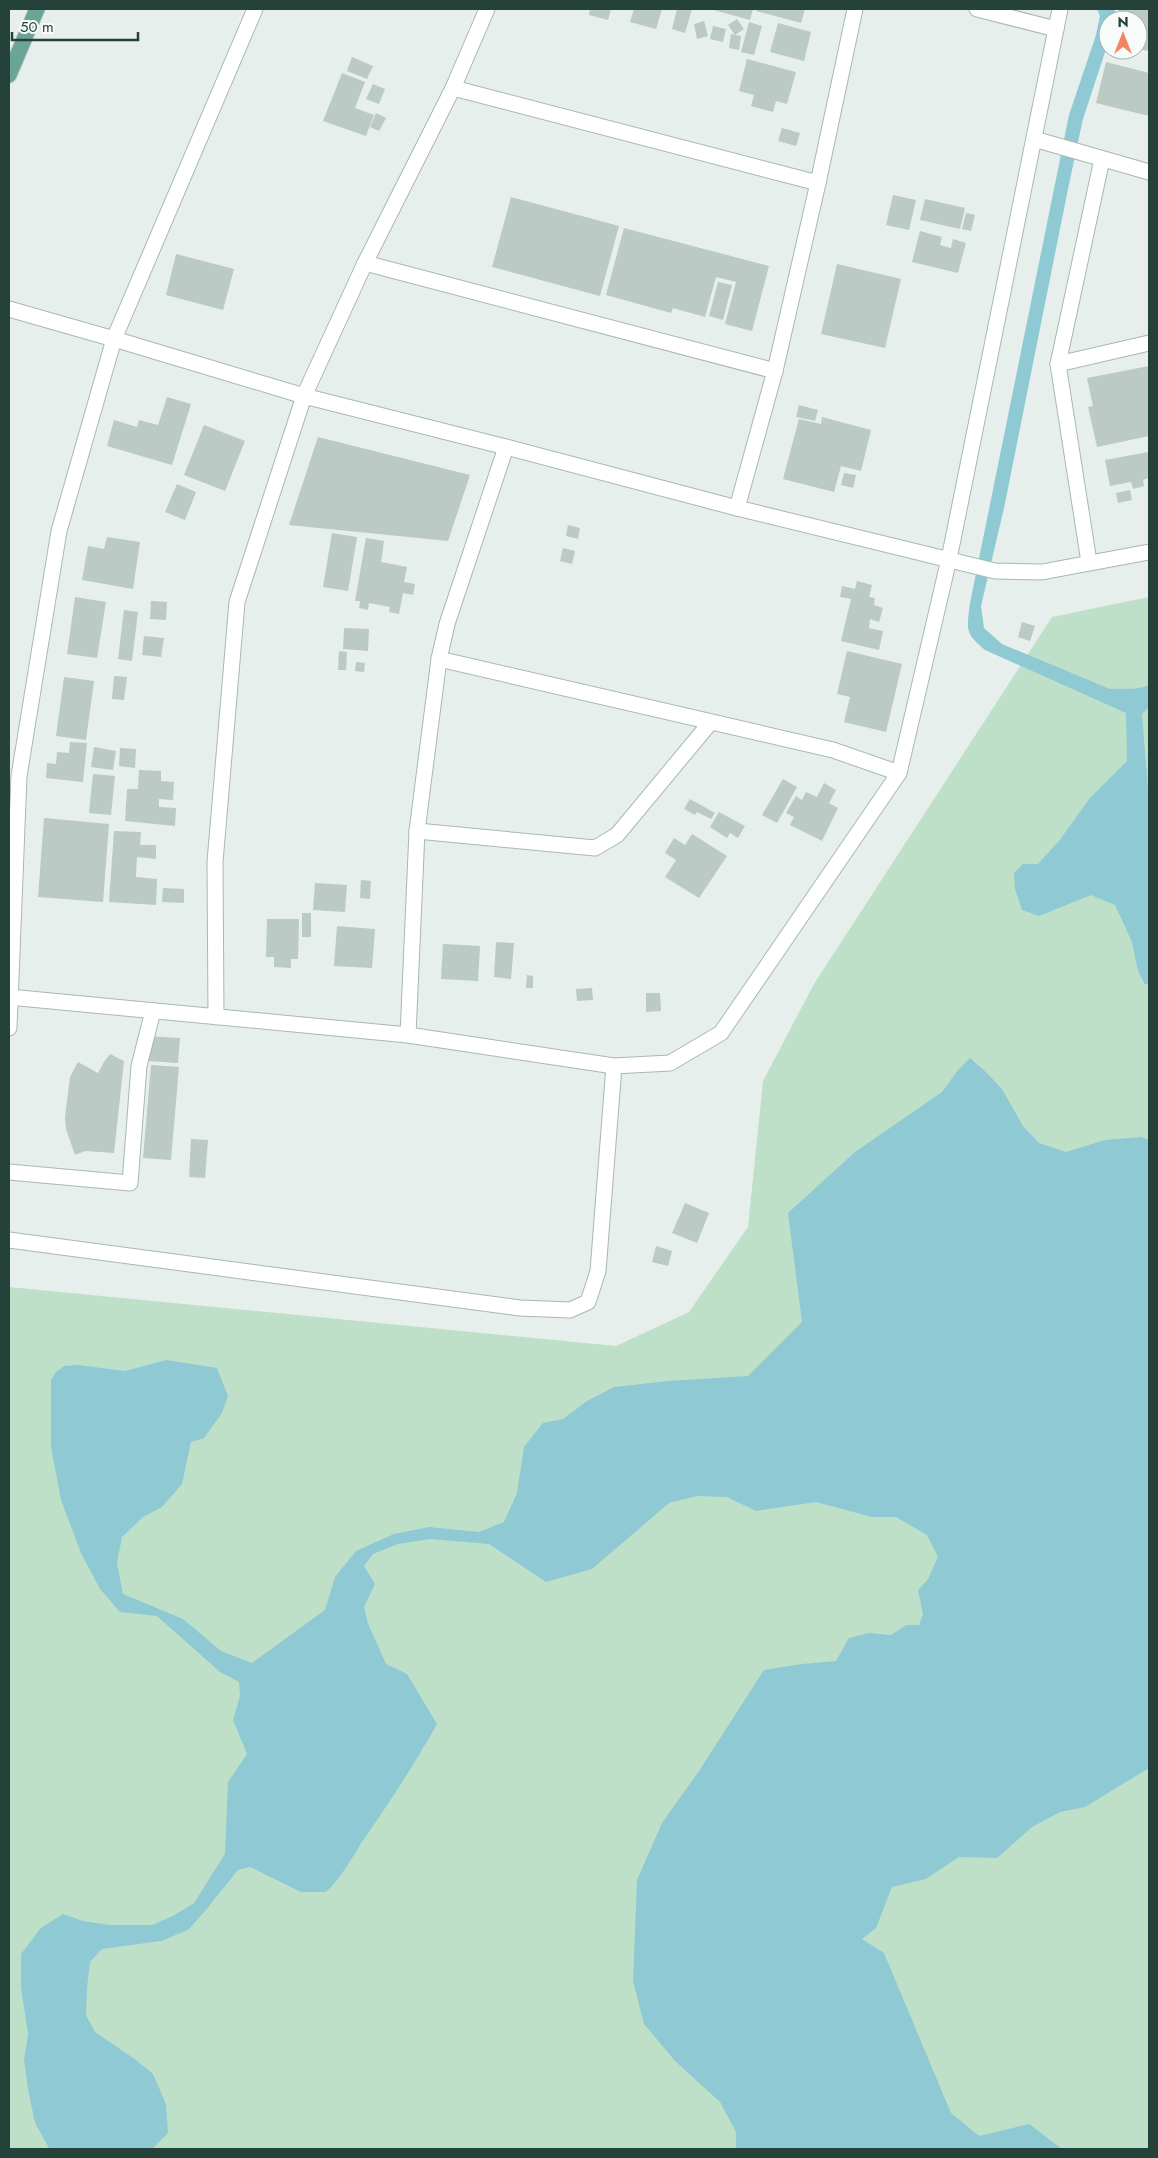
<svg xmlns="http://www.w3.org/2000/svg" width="1158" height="2158" font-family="Jost,sans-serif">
<rect width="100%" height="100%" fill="#e6efeb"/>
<polygon fill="#bfe0c8" points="1149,597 1149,2149 9,2149 9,1287 616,1346 689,1312 748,1227 763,1081 814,984 1052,617"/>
<g fill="#8ec9d4">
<path d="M1097,9H1115V20H1108V43L1083,119L1069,184L1004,508L981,606L984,628L1002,644L1110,689C1126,688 1133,691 1149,685V707L1142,714L1149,803V985L1145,984L1138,971L1132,942L1115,905L1091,895L1039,916L1022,910L1015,889L1014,873L1023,864H1038L1059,841L1090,798L1127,761L1126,713L985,650C964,633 967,629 970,603L1069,115L1096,35L1100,16Z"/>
<path d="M970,1058L987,1073L1002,1089L1023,1126L1039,1143L1066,1152L1105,1140L1141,1137L1149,1140V1768L1085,1807L1060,1812L1032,1827L997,1858L959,1857L926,1879L892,1887L876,1928L862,1939L884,1953L951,2113L979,2136L1029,2124L1062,2149H736V2132L720,2102L675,2061L644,2024L633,1981L637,1880L662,1823L699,1771L764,1670L802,1664L836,1661L849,1638L869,1633L891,1635L906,1625H919L923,1614L918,1590L928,1579L938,1557L927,1535L896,1517H872L816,1502L756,1511L727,1497L697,1496L669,1503L592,1569L546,1582L489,1544L430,1539L398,1544L373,1554L364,1566L375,1584L364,1607L368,1624L386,1664L407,1674L437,1724C414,1765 389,1803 362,1842C351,1859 342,1877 326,1892H301L250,1867L238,1870L205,1911L188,1930L161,1941L102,1949L90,1962L87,1988L86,2015L95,2032L136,2060L153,2074L166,2104L168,2133L152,2149L49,2148L35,2123L28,2089L24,2060L28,2034L21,1987V1954L41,1928L63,1914L83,1921L109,1925H152L173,1916L194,1903L225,1854L228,1782L247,1754L233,1720L240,1696L239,1682L220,1672L157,1616L120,1612L100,1589L81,1553L61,1500L51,1447V1380L56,1372L64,1366L78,1365L125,1371L166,1360L217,1368L228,1396L222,1413L204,1438L191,1442L182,1484L162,1507L143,1517L122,1537L117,1563L123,1594L183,1619L221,1651L252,1663L325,1610L335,1577L356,1551L394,1534L429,1527L479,1532L504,1522L517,1493L524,1447L543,1423L563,1419L587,1401L614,1387L668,1381L748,1376L802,1322L788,1213L855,1152L942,1092L958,1070Z"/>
</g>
<g fill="#bbcac4">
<polygon points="590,9 611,9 608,20 589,15"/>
<polygon points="634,9 662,9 656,29 630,22"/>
<polygon points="677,9 692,9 685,33 672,29"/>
<polygon points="710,9 753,9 750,20"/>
<polygon points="757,9 805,9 801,23 756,11"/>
<polygon points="1119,9 1149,9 1149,51 1138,49 1138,20 1117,20"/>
<polygon points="737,19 744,29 735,35 728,25"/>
<polygon points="704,21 708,36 697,39 694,24"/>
<polygon points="749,22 762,26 754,55 741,52"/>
<polygon points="778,23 811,32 804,61 770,52"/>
<polygon points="713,26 726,29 723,42 710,39"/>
<polygon points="731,34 741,36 739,50 729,48"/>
<polygon points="352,57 373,66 367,79 347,71"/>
<polygon points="747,59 796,72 787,104 776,101 773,112 751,106 754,95 739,91"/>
<polygon points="1106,62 1149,73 1149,116 1096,103"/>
<polygon points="342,73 365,82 355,108 374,115 366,136 323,121"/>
<polygon points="373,84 385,89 379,104 366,99"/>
<polygon points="376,113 386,118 379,131 370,127"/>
<polygon points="782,128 800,133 796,146 778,141"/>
<polygon points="893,195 916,200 909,230 886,225"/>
<polygon points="511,197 619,226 600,296 492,267"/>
<polygon points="925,199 965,208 960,229 920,220"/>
<polygon points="966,213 975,215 971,231 962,229"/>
<polygon points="624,228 769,266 752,331 725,324 736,282 716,277 705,317 673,308 671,313 606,295"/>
<polygon points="920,231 942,237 940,245 951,248 953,239 966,243 958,273 912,262"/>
<polygon points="176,254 234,269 223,310 166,295"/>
<polygon points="837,264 901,279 885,348 821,334"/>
<polygon points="718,282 732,285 723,320 709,316"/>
<polygon points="1149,366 1149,436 1097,447 1088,407 1093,406 1087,378"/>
<polygon points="167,397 191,404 172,465 107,446 114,420 137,427 139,420 158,425"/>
<polygon points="799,405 818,410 815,421 796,417"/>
<polygon points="822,417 871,430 861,471 841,466 834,492 783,479 799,419 821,424"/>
<polygon points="204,425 245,441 225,491 184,475"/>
<polygon points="318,437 470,475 448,541 289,525"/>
<polygon points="1148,452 1149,478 1143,480 1144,486 1133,489 1131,482 1110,486 1105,460"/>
<polygon points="844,473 856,475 853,488 841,485"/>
<polygon points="177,484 196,492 185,520 165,512"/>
<polygon points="1130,490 1132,500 1118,503 1116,493"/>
<polygon points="568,525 580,528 578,539 566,536"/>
<polygon points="332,533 357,537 348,591 323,587"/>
<polygon points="107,537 140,542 133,589 82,580 88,546 104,549"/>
<polygon points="366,538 384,541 381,562 407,567 404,582 415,584 413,595 403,593 399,614 389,612 390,607 369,603 368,610 359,608 360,601 355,601"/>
<polygon points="563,548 575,551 572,564 560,561"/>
<polygon points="857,581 872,585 869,597 875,598 874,605 883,608 879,622 870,619 869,628 883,631 879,650 841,641 851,599 840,597 842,586 855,589"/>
<polygon points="75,597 106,602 97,658 67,654"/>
<polygon points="151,601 167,602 166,620 150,619"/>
<polygon points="124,610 138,612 132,661 118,659"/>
<polygon points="1022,622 1035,626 1030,641 1018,637"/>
<polygon points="344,628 369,629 368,651 343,649"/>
<polygon points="144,636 164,638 161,657 142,655"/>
<polygon points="339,651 347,652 346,670 338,670"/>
<polygon points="847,651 902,664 886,732 844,722 850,697 837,694"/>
<polygon points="356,662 365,663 364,672 355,671"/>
<polygon points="114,676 127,677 124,700 112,699"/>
<polygon points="64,677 94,681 86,740 56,736"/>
<polygon points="70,742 87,743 83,782 46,778 47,763 56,764 57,752 69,753"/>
<polygon points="94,747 116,751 113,770 91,767"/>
<polygon points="120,748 136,749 135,768 119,766"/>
<polygon points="139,770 161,771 161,781 174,782 173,800 159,799 159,807 176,808 175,826 125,821 127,789 138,789"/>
<polygon points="93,774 115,776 111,815 89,813"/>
<polygon points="783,779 797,787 777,823 762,815"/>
<polygon points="824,783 836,790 829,803 838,808 822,841 790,825 794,817 786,813 796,796 802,800 806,792 817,797"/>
<polygon points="690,799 715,813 711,819 697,812 695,815 684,809"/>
<polygon points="719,812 745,826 738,838 730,833 727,838 710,827"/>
<polygon points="44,818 109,824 103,902 38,897"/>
<polygon points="114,831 141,832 140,845 156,845 156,859 137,857 136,877 157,879 156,905 109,902"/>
<polygon points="692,834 727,856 699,898 665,877 676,860 665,853 674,838 685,845"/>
<polygon points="361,880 371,881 370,899 360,898"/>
<polygon points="315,883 347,885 345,912 313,910"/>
<polygon points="163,888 184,889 184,903 162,902"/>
<rect x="302" y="913" width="9" height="24"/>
<polygon points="267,919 299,919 298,959 291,959 291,968 274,967 274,957 266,957"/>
<polygon points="337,926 375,929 372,968 334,966"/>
<polygon points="496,942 514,943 511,979 494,977"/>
<polygon points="443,944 480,946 478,981 441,979"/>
<polygon points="527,975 533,976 533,988 526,988"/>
<polygon points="592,988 593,1000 577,1001 576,989"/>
<polygon points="646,993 660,993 661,1011 646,1012"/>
<polygon points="147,1036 180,1038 178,1063 146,1061"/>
<polygon points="110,1054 124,1061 114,1153 85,1151 75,1155 66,1129 65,1117 70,1077 78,1062 98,1073 104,1062"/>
<polygon points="151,1065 179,1067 171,1160 143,1158"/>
<polygon points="191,1139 208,1140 205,1178 189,1177"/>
<polygon points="685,1203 709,1213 697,1243 672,1233"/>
<polygon points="656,1246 672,1251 668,1266 652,1262"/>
</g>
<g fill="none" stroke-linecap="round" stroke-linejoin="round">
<defs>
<g id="minor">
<polyline points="977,9 1056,29"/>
<polyline points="453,88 818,183"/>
<polyline points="1034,139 1149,172"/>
<polyline points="365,263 775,371"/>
<polyline points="9,309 114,339 304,396 506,447 737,508 995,571 1042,572 1149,552"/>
<polyline points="1058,364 1149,343"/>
<polyline points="737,508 775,371 818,183 855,9"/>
<polyline points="1089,562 1058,364 1102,159"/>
<polyline points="439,659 833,750 899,773"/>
<polyline points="417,831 595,848 617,835 710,723"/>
<polyline points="9,997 408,1035 614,1066 670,1063 721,1033 899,773 949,559 1060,9"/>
<polyline points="216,1017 215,862 237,602 304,396 365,263 453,88 487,9"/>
<polyline points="9,1028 19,776 59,531 114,339 255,9"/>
<polyline points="408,1035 417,831 439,659 447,624 506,447"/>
<polyline points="9,1172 130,1183 139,1066 153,1011"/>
<polyline points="9,1240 520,1308 570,1310 588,1302 598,1271 614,1066"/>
</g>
<polyline id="major" points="9,75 37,9"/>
</defs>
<use href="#minor" stroke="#a8b8b2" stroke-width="17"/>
<use href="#major" stroke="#c2cac8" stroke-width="17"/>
<use href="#minor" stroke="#fff" stroke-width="15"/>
<use href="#major" stroke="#6aa596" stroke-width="15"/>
</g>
<rect width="1158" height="2158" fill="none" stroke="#24423a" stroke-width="20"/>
<g transform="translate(1123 35)"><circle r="24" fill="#f7fbf9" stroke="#a3b1ad"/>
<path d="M0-4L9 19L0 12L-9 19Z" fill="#f4845f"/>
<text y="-8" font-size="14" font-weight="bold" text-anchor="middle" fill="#24423a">N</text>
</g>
<path d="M12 32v8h126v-8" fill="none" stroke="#24423a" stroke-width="2.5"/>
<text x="20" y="32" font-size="15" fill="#24423a" stroke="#f7fbf9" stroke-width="4" paint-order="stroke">50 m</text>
</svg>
